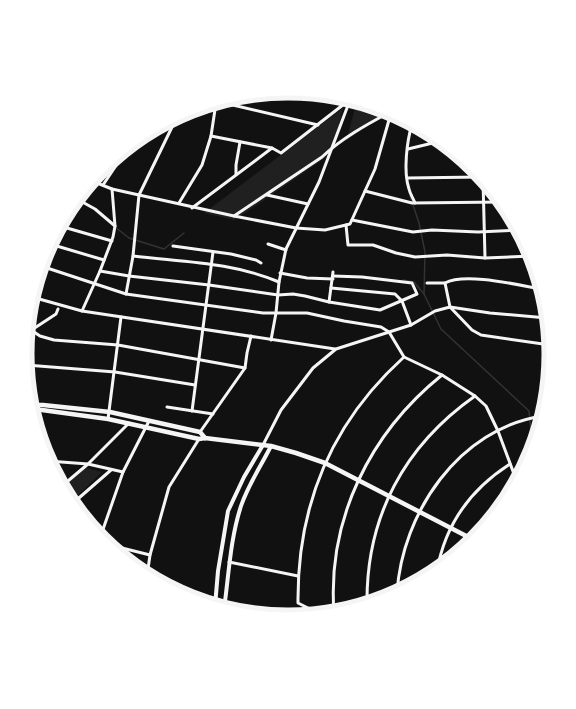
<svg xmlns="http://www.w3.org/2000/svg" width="576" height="709" font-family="'Noto Sans',sans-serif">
<rect width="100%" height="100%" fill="#111"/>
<g fill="#202020">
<polygon points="359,103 388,111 346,141 356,105"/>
<polygon points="343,108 332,153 235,220 204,213"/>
<polygon points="86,468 102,472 71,502 62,488"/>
</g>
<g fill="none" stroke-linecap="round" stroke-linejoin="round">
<g stroke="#333" stroke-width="1.5">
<polyline points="410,196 419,223 425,252 424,294 441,329 529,411 533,450"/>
<polyline points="76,201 81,203"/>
<polyline points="115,227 129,238 164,249 184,233"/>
<polyline points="403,280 414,282 424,294"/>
</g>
<g stroke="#f5f5f5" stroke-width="3">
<polyline points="336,96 350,100"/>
<polyline points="220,102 318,125"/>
<path d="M412,124C407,141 403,171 409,189C410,194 413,198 415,203"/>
<polyline points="211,136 272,148"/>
<polyline points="408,149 441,141"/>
<polyline points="236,174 236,165 240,142"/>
<polyline points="407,178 481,177"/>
<polyline points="483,180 485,258"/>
<path d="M92,181L112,189L139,195L234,216L322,157C342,138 366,125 390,112"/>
<polyline points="103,185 129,146"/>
<polyline points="365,191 412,203 502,202"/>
<polyline points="267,195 308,204"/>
<polyline points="77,199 95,209 115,226"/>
<polyline points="179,203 202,165 211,136 216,103"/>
<polyline points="192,208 272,148 281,153 348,101"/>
<polyline points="234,216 296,228 325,230 350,224 375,169 391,113"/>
<polyline points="352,220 413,232 432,230 478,232 518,230"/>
<polyline points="346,225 348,245 373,245 396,253 415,257 447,255 485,258 532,256"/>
<polyline points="60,226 112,241"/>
<polyline points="50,244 104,260"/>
<polyline points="268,244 286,250"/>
<polyline points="173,246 231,254 256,260 261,263"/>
<path d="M133,256C182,262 232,262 279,282"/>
<polyline points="41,266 126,294 263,313 307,313 344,321 381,327 389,332 404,357 442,375 475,396 486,406 498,431 517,482"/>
<polyline points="100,271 129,276 209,285 278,295 293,294 305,296 329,302 380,310 417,294 412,283 362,277 333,276"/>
<polyline points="280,273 307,278 333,279"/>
<polyline points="427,283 445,283"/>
<polyline points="331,288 395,294 402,301 411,325"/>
<path d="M541,289C518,285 465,272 445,283L450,307L472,330L481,335L550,345"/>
<polyline points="126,294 133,256 139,195 173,125 173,119"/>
<polyline points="32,297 82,311 335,349"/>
<polyline points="329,302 333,272"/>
<polyline points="82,311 100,271 113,237 115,226 112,189"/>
<polyline points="28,328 40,336 54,340 118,345 245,368"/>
<polyline points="27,333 56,314 58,309"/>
<polyline points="271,340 276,313 279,282 286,249 319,182 350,100"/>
<polyline points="26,365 115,372 195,385"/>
<polyline points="547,394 547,377 550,348"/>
<polyline points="167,407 213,414"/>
<polyline points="192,411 213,252"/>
<polyline points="108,419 121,317"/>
<polyline points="200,432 245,368 247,353 251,336"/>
<polyline points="263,445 281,410 313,368 336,349 411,325 435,311 450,307 490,313 547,318"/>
<polyline points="48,461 88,464 123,472"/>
<polyline points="62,486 88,464 129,423"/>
<polyline points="72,504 111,470"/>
<polyline points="100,538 123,472 149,421"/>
<polyline points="106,544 150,555"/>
<polyline points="229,562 298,576"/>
<path d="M437,571C445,525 471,489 510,464"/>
<polyline points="147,576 150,555 169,487 199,439"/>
<path d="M397,593C402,513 459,428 543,416"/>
<path d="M367,604C366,517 404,446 475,396"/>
<path d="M334,613C327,519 370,433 442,375"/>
<path d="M320,614L298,603C297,506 331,423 404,357"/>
</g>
<g stroke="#f5f5f5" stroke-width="4">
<polyline points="215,606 218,571 228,511 244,477 263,445"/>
<path d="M224,609C229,574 230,540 241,506C248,485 261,466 271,446"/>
</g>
<g stroke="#f5f5f5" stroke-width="4.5">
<polyline points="30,405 43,405 110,412 200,432 205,438"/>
<polyline points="31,410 42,410 108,419 199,439 205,438 271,446 296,453 325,463 474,540"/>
</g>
</g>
<path d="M0 0H576V709H0ZM32 354a256 256 0 1 1 512 0a256 256 0 1 1-512 0Z" fill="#fff" fill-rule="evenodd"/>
<path fill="none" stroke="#f5f5f5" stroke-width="5" d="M32 354a256 256 0 1 1 512 0a256 256 0 1 1-512 0Z"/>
</svg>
